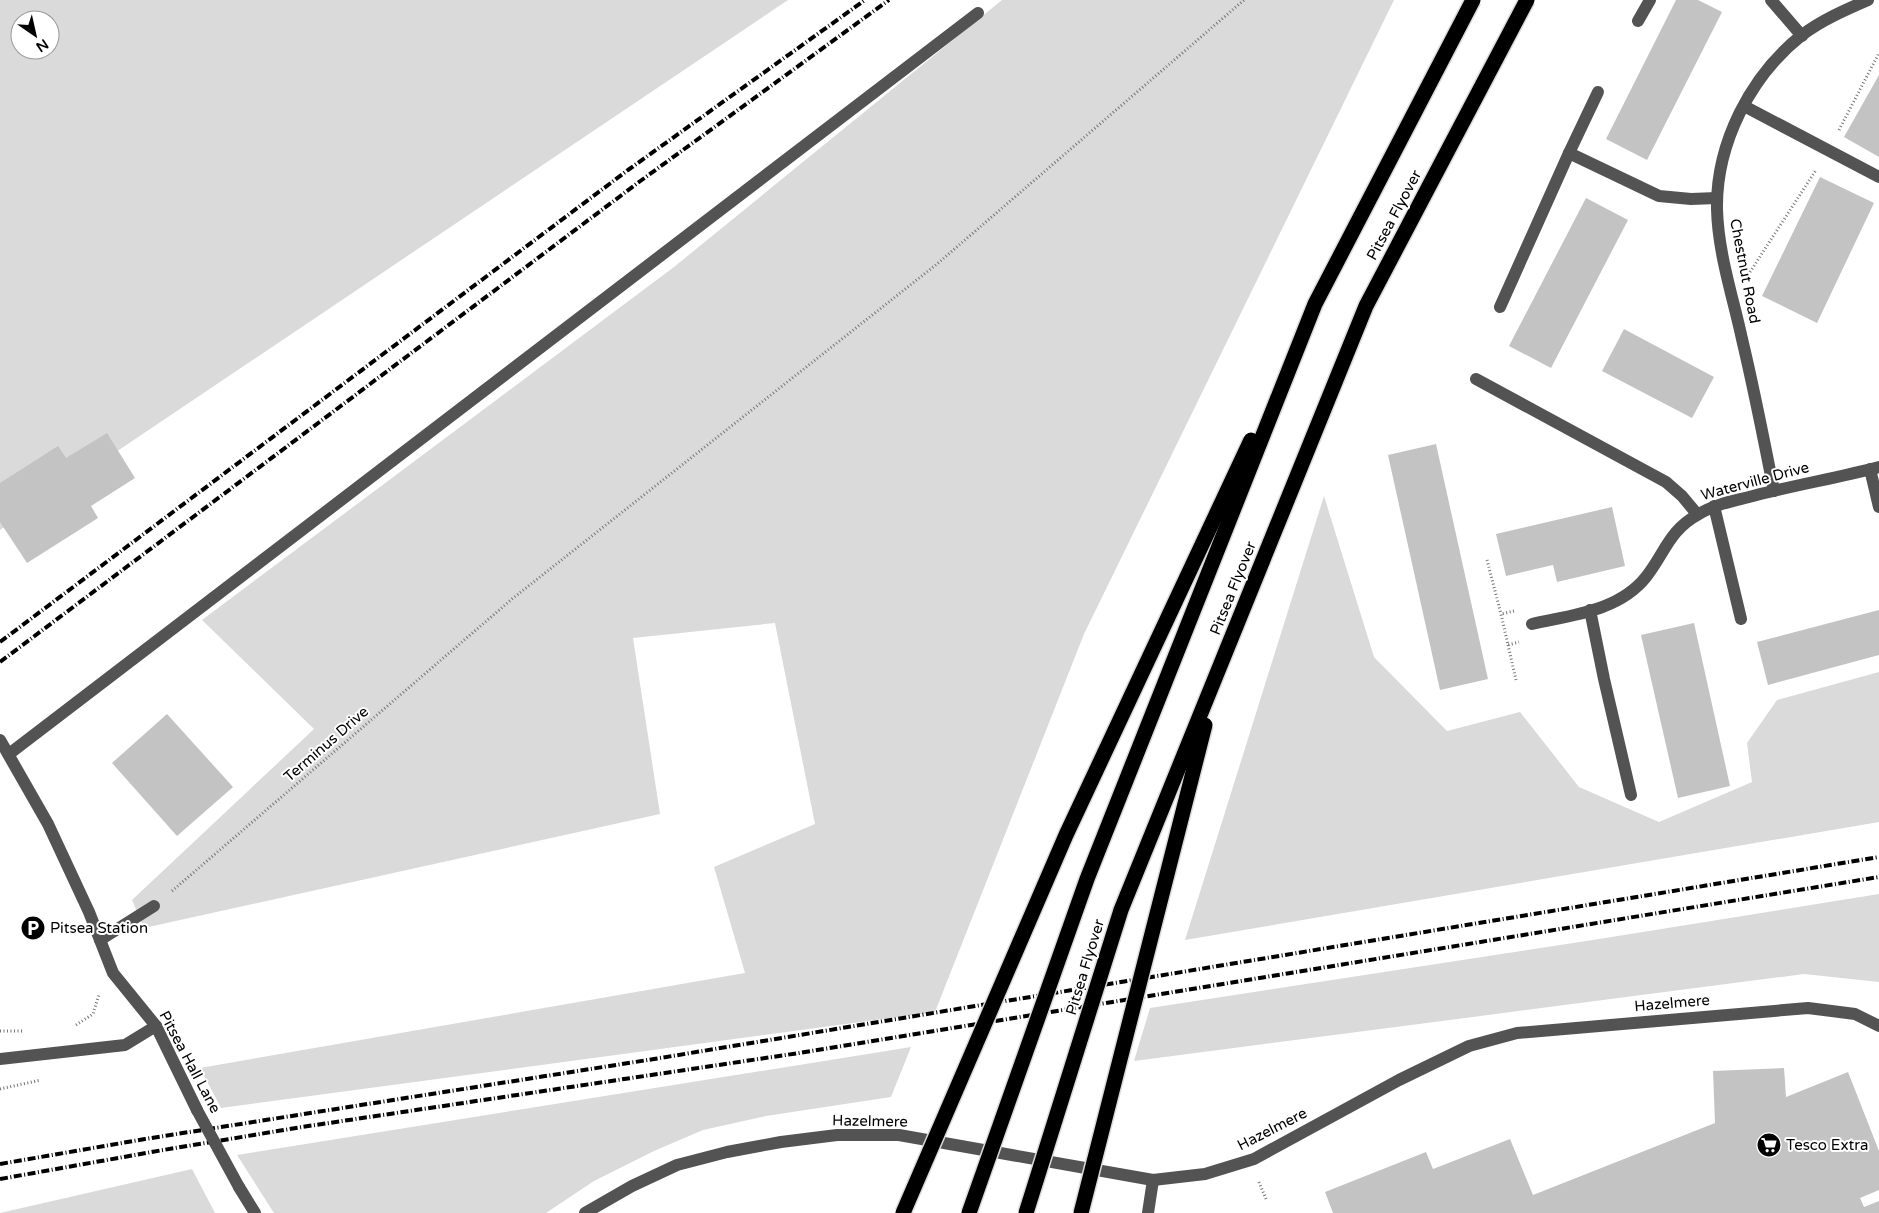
<svg xmlns="http://www.w3.org/2000/svg" width="1879" height="1213" font-family="'Varela Round',sans-serif">
<rect width="100%" height="100%" fill="#fff"/>
<g fill="#dadada" fill-rule="evenodd">
<path d="M0,0H788L0,530ZM20,20H50V50H20Z"/>
<polygon points="1002,0 1394,0 1084,634 935,1012 221,1108 200,1068 745,973 714,867 815,824 775,623 633,638 660,814 144,928 132,900 314,729 202,620 674,267"/>
<polygon points="1324,496 1374,657 1447,731 1520,712 1579,787 1659,822 1752,782 1747,743 1777,700 1879,672 1879,822 1185,940"/>
<polygon points="1879,894 1879,982 1804,974 1134,1061 1150,1008 1593,940"/>
<polygon points="911,1047 891,1097 766,1116 703,1130 654,1151 594,1181 546,1213 274,1213 237,1155"/>
<polygon points="192,1169 215,1213 0,1213"/>
</g>
<g fill="#c3c3c3">
<polygon points="1676,0 1698,0 1722,12 1647,160 1606,139"/>
<polygon points="1879,75 1879,157 1844,137"/>
<polygon points="1820,177 1874,203 1817,323 1762,296"/>
<polygon points="1586,198 1628,220 1551,368 1509,346"/>
<polygon points="1624,329 1714,377 1692,418 1602,371"/>
<polygon points="107,433 135,478 91,506 98,518 27,563 0,522 0,483 58,446 66,458"/>
<polygon points="1436,444 1488,679 1440,690 1388,455"/>
<polygon points="1612,507 1625,566 1557,582 1553,565 1506,576 1496,534"/>
<polygon points="1879,610 1879,655 1768,685 1757,642"/>
<polygon points="1694,623 1730,786 1678,798 1641,635"/>
<polygon points="167,714 233,787 177,836 112,763"/>
<polygon points="1784,1068 1786,1097 1848,1072 1879,1151 1879,1190 1860,1198 1864,1207 1879,1201 1879,1213 1333,1213 1325,1192 1426,1152 1433,1169 1510,1139 1533,1195 1715,1123 1713,1071"/>
</g>
<g fill="none" stroke-linecap="round" stroke-linejoin="round">
<g stroke="#757575" stroke-width="3" stroke-dasharray="1 2.5" stroke-linecap="butt">
<polyline points="1839,130 1879,53"/>
<polyline points="1750,272 1816,170"/>
<polyline points="1487,560 1501,614"/>
<polyline points="1514,611 1501,614 1508,645 1519,642"/>
<polyline points="1508,645 1516,680"/>
<polyline points="172,891 512,599 937,264 1244,0"/>
<polyline points="76,1025 93,1014 99,994"/>
<polyline points="0,1031 24,1031"/>
<polyline points="0,1089 41,1080"/>
<polyline points="1259,1182 1266,1199"/>
</g>
<g stroke="#535353" stroke-width="12">
<polyline points="1771,0 1802,36"/>
<polyline points="1638,21 1650,0"/>
<polyline points="1744,106 1879,177"/>
<polyline points="1569,153 1598,92"/>
<polyline points="1500,307 1569,153 1659,196 1691,199 1717,198"/>
<polyline points="1476,379 1666,482 1682,496 1697,514"/>
<polyline points="1870,469 1879,507"/>
<path d="M1774,491C1764,440 1754,389 1742,339C1733,297 1718,253 1717,209C1716,144 1750,76 1802,35C1822,20 1845,10 1868,0"/>
<polyline points="1714,506 1741,619"/>
<polyline points="1590,610 1604,679 1631,795"/>
<path d="M1532,624C1572,615 1619,611 1646,577C1665,553 1669,530 1699,514C1715,504 1734,501 1753,496C1795,485 1837,478 1879,467"/>
<polyline points="0,740 48,824 89,912 113,973 156,1026 197,1110"/>
<polyline points="9,754 978,13"/>
<polyline points="100,940 154,906"/>
<polyline points="0,1059 125,1045 156,1026"/>
<polyline points="239,1187 255,1213"/>
<polyline points="585,1213 632,1186 677,1165 727,1152 781,1142 837,1135 899,1135 1153,1180 1205,1174 1254,1159 1399,1080 1469,1046 1517,1033 1808,1008 1855,1014 1879,1026"/>
<polyline points="1148,1213 1153,1180"/>
</g>
<g stroke="#000" stroke-width="4" stroke-dasharray="8 2.5 1 2.5" stroke-linecap="butt">
<polyline points="0,642 628,170 865,0"/>
<polyline points="0,662 639,182 889,0"/>
<polyline points="0,1164 145,1139 654,1059 1879,857"/>
<polyline points="0,1179 163,1150 302,1127 799,1053 1879,877"/>
</g>
<defs>
<g id="highway-bridge">
<polyline points="903,1213 1066,835 1251,440"/>
<polyline points="969,1213 1087,879 1315,304 1473,0"/>
<polyline points="1026,1213 1121,910 1366,306 1527,0"/>
<polyline points="1081,1213 1205,725"/>
</g>
</defs>
<use href="#highway-bridge" stroke="#dbdbdb" stroke-width="18" stroke-linecap="butt"/>
<polyline stroke="#535353" stroke-width="12" points="197,1110 239,1187"/>
<use href="#highway-bridge" stroke="#000" stroke-width="15"/>
</g>
<defs>
<symbol id="parking-disc" viewBox="-11 -11 22 22"><circle r="9.5" fill="#000" stroke="#fff"/><path d="M-3.5-5.5H1a3.5 3.5 0 0 1 0 7H-1V5.5H-3.5ZM-1-3.4V-.6H.8a1.4 1.4 0 0 0 0-2.8Z" fill="#fff"/></symbol>
<symbol id="supermarket-disc" viewBox="-11 -11 22 22"><circle r="9.5" fill="#000" stroke="#fff"/><path d="M-6-5.5h2.5l.6 2H6L4.5 2H-2.5L-4.4-4H-6ZM-1.5 3.2a1.3 1.3 0 1 0 .1 0ZM3 3.2a1.3 1.3 0 1 0 .1 0Z" fill="#fff"/></symbol>
</defs>
<g fill-rule="evenodd">
<use href="#parking-disc" x="19" y="914" width="28" height="28"/>
<use href="#supermarket-disc" x="1755" y="1131" width="28" height="28"/>
</g>
<g text-anchor="middle" dominant-baseline="central" stroke-width="4" stroke-linejoin="round" paint-order="stroke">
<g font-size="15" fill="#000" stroke="#fff">
<text transform="translate(1394 215) rotate(-62)">Pitsea Flyover</text>
<text transform="translate(1745 271) rotate(79)">Chestnut Road</text>
<text transform="translate(1755 481) rotate(-15)">Waterville Drive</text>
<text transform="translate(1233 588) rotate(-68)">Pitsea Flyover</text>
<text transform="translate(326 744) rotate(-41)">Terminus Drive</text>
<text transform="translate(1085 967) rotate(-73)">Pitsea Flyover</text>
<text transform="translate(1672 1003) rotate(-5)">Hazelmere</text>
<text transform="translate(190 1062) rotate(62)">Pitsea Hall Lane</text>
<text transform="translate(870 1121) rotate(1)">Hazelmere</text>
<text transform="translate(1272 1129) rotate(-27)">Hazelmere</text>
</g>
<g font-size="15" fill="#000" stroke="#fff" text-anchor="start">
<text x="50" y="928">Pitsea Station</text>
<text x="1786" y="1145">Tesco Extra</text>
</g>
</g>
<g transform="translate(35 35) rotate(146)"><circle r="24" fill="#ffffff" stroke="#999999"/>
<path d="M0-4L9 19L0 12L-9 19Z" fill="#000000"/>
<text y="-8" font-size="14" font-weight="bold" text-anchor="middle" fill="#000000">N</text>
</g>
</svg>
